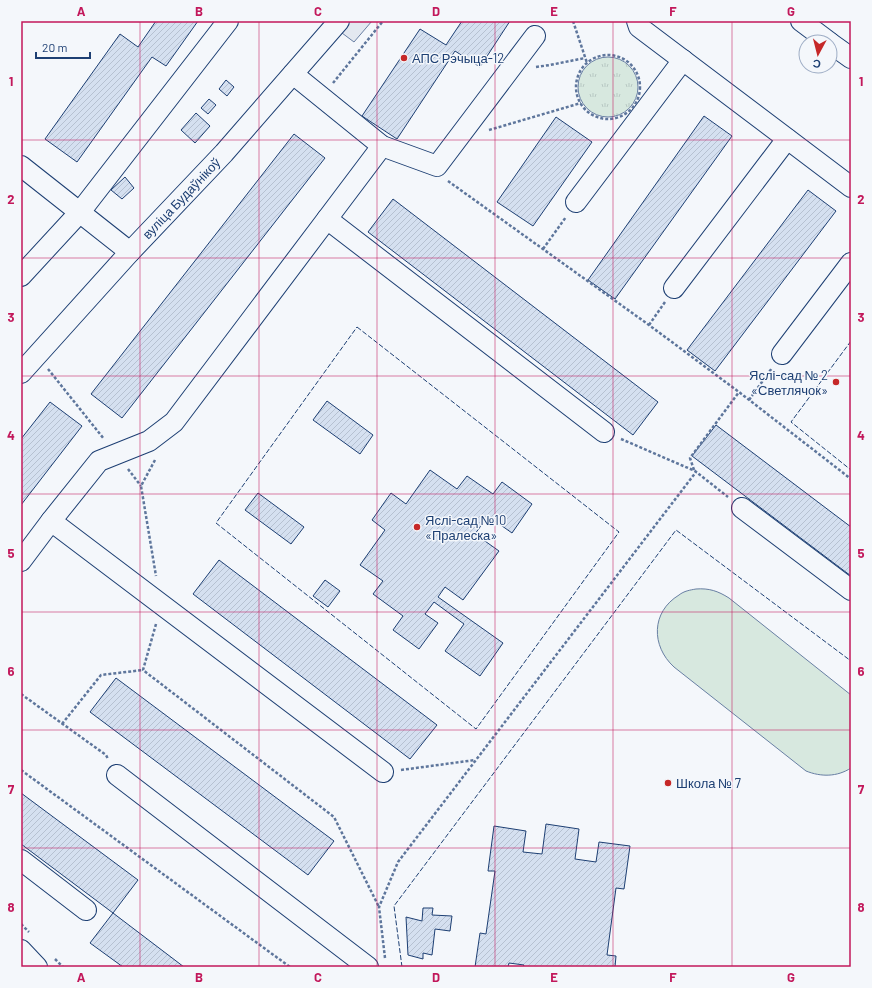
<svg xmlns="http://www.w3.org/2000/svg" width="872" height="988" font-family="Barlow,sans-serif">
<defs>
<pattern id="grass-tufts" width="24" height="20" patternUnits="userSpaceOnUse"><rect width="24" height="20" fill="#d7e8df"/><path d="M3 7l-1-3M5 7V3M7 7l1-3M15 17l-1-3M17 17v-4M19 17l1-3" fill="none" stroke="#b8c8c3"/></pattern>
<pattern id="building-hatch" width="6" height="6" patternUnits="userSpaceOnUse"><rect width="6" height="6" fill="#d5e0f0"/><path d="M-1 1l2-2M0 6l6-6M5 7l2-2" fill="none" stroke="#b6c1d1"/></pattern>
</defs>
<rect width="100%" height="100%" fill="#f4f7fb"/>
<circle fill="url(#grass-tufts)" stroke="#687fa3" cx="608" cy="87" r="30"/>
<path fill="#d7e8df" stroke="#687fa3" d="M696,589C709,588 718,591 729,598L851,695V768C837,777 821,777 806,771L674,667C651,646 651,612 679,595C684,591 690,590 696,589Z"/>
<polygon fill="#e3e8f0" stroke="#687fa3" points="339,21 372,21 354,42 334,27"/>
<g fill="url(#building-hatch)" stroke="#1d3f73">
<polygon points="156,21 198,21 166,66 152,57 77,162 45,139 120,34 138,47"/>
<polygon points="462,21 510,21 480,67 455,51 397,139 362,116 420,29 446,45"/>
<polygon points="226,80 234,87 227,96 219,89"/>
<polygon points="209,99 216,105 208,114 201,108"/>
<polygon points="196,113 210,126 195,143 181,130"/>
<polygon points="704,116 732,136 615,299 588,280"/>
<polygon points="556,117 592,142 533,226 497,202"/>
<polygon points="294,134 325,158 122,418 91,394"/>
<polygon points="125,177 134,188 122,199 111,190"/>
<polygon points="808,190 836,211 715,371 687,350"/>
<polygon points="393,199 658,402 633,435 368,232"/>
<polygon points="327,401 373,435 360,454 313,420"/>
<polygon points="50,402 82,426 21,505 21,439"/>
<polygon points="716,425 851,527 851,576 692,456"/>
<polygon points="430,470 457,489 467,476 493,494 502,482 532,504 512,533 488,516 475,534 499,551 463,600 445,587 438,597 503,643 480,676 445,651 464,624 434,602 425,614 438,623 419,649 393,630 403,616 373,594 383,581 360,565 385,530 372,520 391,493 406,504"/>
<polygon points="258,493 304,527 291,544 245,510"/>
<polygon points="219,560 437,725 410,759 193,594"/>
<polygon points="325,580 340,591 328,607 313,596"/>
<polygon points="116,678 334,841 308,875 90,712"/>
<polygon points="21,793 138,880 113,913 21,844"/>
<polygon points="546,824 579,829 575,859 596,862 599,842 630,846 624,889 616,888 607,955 616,956 615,967 523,967 524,965 509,963 508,967 475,967 480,933 486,934 495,871 488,871 494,826 526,831 523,852 542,854"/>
<polygon points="423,908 433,908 432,915 452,916 450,931 435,929 432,955 423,953 423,959 408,955 406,917 422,921"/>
<polygon points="113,913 184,967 123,967 90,943"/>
</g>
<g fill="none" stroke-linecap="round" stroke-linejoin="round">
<defs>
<g id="minor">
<polyline points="637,21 639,27 851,187"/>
<polyline points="801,21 829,42"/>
<polyline points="830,43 851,58"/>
<polyline points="293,74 382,146 437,166 535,36"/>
<polyline points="382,146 327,219 604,432"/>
<polyline points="21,166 130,252"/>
<polyline points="576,202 683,60"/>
<polyline points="21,276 80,212 228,21"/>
<polyline points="674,288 787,139"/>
<polyline points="782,354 851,263"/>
<path id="s1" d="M21,373L130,252L224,153L339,21"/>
<polyline points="742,508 851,590"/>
<polyline points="51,521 99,461 149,441 174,422 327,219"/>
<polyline points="21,561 51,521 383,772"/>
<polyline points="117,775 368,967"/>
<polyline points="21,860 86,910"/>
<polyline points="21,950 37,967"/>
</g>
</defs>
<use href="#minor" stroke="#1d3f73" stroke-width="22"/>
<g stroke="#5e769c" stroke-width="2.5" stroke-dasharray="3 2" stroke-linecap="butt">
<polyline points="573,21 587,63"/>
<circle cx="608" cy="87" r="32"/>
<polyline points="536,67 550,65 585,58"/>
<polyline points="333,83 383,21"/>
<polyline points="489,130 581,103"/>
<polyline points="448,181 649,325 739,392 851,479"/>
<polyline points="543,249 566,217"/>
<polyline points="649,325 665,302"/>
<polyline points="48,369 104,439"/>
<polyline points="749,400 772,368"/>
<polyline points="621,439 695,471 728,497"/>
<polyline points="155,460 141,486 156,576"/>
<polyline points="128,469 141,486"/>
<polyline points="694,470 690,458 739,392"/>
<polyline points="156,624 143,670 334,817 379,907"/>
<polyline points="21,694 106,755 108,759"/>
<polyline points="62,724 101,675 143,670"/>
<polyline points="21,770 290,967"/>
<polyline points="401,770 475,760"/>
<polyline points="21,924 29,932"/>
<polyline points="385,958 379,907 398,862 696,472"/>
<polyline points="55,959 63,967"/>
</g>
<use href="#minor" stroke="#f4f7fb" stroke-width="20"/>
<g stroke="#1d3f73" stroke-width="1" stroke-dasharray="5 2" stroke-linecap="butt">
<polygon points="357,327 619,532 476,729 216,523"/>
<polyline points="851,341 791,422 851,470"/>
<polyline points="402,967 394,906 676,530 851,661"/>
</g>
</g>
<path fill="none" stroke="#c2185b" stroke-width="1" stroke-opacity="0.55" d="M140,21V967M259,21V967M377,21V967M495,21V967M613,21V967M732,21V967M21,140H851M21,258H851M21,376H851M21,494H851M21,612H851M21,730H851M21,848H851"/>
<g fill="#c62828" stroke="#f4f7fb" stroke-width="1.5">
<circle cx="404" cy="58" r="4"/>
<circle cx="836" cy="382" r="4"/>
<circle cx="417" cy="527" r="4"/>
<circle cx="668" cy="783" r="4"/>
</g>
<g text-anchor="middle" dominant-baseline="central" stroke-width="3" stroke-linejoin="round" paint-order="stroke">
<g font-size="13" fill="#1d3f73" stroke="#f4f7fb" text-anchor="start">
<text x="412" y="58">АПС Рэчыца-12</text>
<text x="828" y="375" text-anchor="end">Яслі-сад № 2<tspan x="828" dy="15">«Светлячок»</tspan></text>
<text x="425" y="520">Яслі-сад №10<tspan x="425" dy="15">«Пралеска»</tspan></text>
<text x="676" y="783">Школа № 7</text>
</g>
<g font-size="13" fill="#1d3f73" stroke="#f4f7fb">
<text stroke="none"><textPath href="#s1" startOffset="237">вуліца Будаўнікоў</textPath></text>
</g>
</g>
<rect width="872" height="988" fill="none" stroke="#f4f7fb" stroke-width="44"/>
<g transform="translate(818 54) rotate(187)"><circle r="19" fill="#f4f7fb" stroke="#9eadc5"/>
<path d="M0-3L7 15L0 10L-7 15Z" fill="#c62828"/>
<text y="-6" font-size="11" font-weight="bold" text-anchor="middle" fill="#1d3f73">С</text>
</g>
<path d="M36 52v6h54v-6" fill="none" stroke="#1d3f73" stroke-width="2"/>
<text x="42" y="52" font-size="12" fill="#1d3f73" stroke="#f4f7fb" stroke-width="3" paint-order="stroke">20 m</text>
<rect x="22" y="22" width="828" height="944" fill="none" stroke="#c2185b" stroke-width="1.5"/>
<g font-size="13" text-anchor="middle" font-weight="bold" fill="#c2185b">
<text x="81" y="16">A</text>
<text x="199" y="16">B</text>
<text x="318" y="16">C</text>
<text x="436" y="16">D</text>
<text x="554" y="16">E</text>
<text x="673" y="16">F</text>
<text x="791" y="16">G</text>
<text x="11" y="86">1</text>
<text x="861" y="86">1</text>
<text x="11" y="204">2</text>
<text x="861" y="204">2</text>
<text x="11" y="322">3</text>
<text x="861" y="322">3</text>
<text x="11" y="440">4</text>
<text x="861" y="440">4</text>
<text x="11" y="558">5</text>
<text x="861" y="558">5</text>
<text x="11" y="676">6</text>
<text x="861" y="676">6</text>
<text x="11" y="794">7</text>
<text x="861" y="794">7</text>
<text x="11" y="912">8</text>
<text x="861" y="912">8</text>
<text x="81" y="982">A</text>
<text x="199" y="982">B</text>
<text x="318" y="982">C</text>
<text x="436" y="982">D</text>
<text x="554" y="982">E</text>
<text x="673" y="982">F</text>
<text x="791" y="982">G</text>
</g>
</svg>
